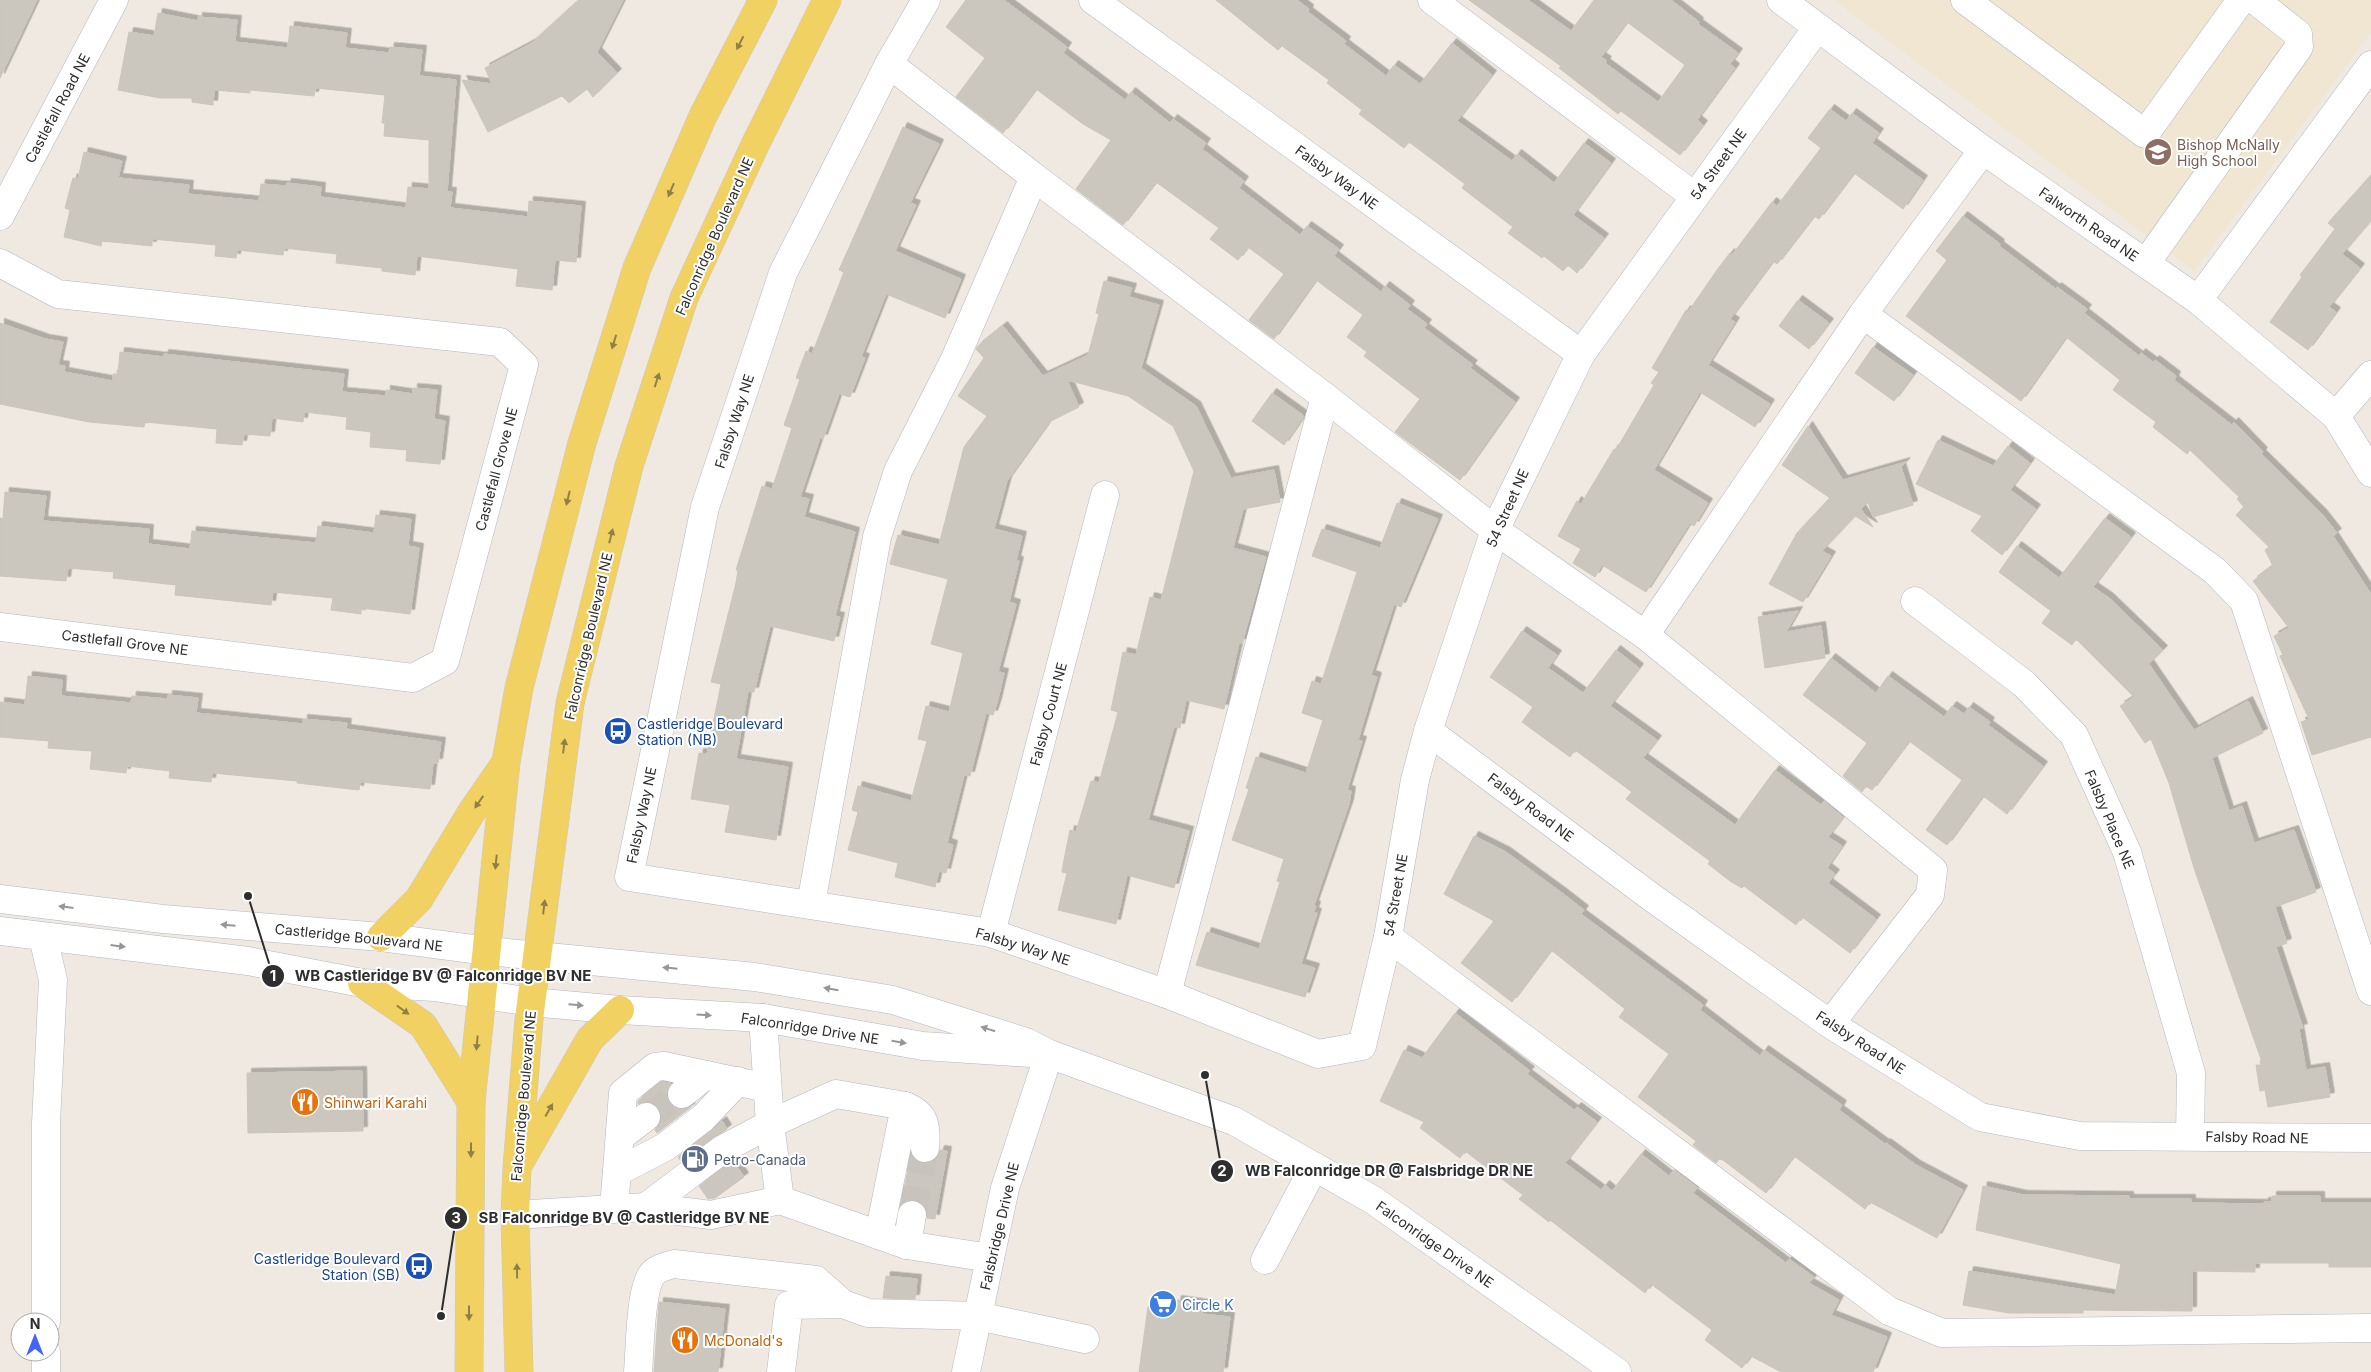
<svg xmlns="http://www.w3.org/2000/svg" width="2371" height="1372" font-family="Inter,sans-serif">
<defs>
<filter id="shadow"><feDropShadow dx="4.5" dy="-4.5" stdDeviation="0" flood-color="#0004"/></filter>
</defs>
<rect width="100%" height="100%" fill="#efe9e1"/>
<polygon fill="#f0e6d1" points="1834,0 2371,0 2371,32 2194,271"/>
<g fill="#cbc7bf" stroke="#cbc5ba" fill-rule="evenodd" filter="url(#shadow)">
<polygon points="0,0 37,0 0,78"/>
<polygon points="579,0 623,0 597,52 617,73 593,97 587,89 569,103 562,96 488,132 462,80 492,84 485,68 532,43"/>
<polygon points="966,0 1004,0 1067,47 1063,53 1125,100 1131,92 1170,123 1173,119 1206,143 1202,149 1244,181 1239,188 1300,235 1307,226 1339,249 1334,256 1381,292 1385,286 1410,305 1407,309 1427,324 1424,328 1473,365 1470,368 1515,402 1460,480 1395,432 1420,399 1364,356 1367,352 1347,337 1363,315 1316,280 1274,339 1249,320 1284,274 1248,247 1238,260 1210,239 1219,228 1156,182 1123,225 1076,189 1111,140 1083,124 1036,89 1003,133 956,97 985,58 946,27"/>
<polygon points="1216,0 1297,0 1309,9 1308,12 1346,41 1344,44 1386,76 1394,65 1420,84 1452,43 1492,75 1457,121 1512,161 1517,154 1554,183 1584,143 1611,163 1573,215 1604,238 1577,273 1568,265 1563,271 1544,256 1542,258 1508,233 1513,227 1462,188 1465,184 1409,142 1404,148 1359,114 1362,110 1327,83 1329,80 1282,46 1278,50"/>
<path d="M1469,0H1528L1571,31L1594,0H1671L1699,22L1698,24L1738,53L1730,64L1735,68L1697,120L1703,125L1680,155L1621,111L1618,114L1559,68L1561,66ZM1627,22L1685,65L1658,102L1605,63L1607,61L1601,57Z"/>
<polygon points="158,13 198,21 198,17 237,20 235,42 288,48 290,26 347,33 345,48 389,53 390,47 422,50 419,76 456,80 447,192 452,192 450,208 528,217 529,201 581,206 576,262 555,260 552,290 516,286 518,269 417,256 415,275 382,271 382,268 336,263 337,254 284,248 283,255 237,250 236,258 215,256 216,245 152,239 152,246 102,241 101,246 64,237 70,210 65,208 73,178 78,179 84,152 122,161 118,178 189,185 188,194 259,201 261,184 286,186 287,183 321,187 320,197 406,208 408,187 429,189 429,140 384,136 385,123 382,123 385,95 315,88 314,96 250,90 250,93 214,90 213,105 192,102 192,98 160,98 118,90 129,32 154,36"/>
<polygon points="1830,109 1846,121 1852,113 1879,133 1872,143 1923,180 1903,209 1854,173 1819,219 1814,216 1777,264 1773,261 1730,319 1735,322 1708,365 1770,404 1755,427 1700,392 1654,470 1708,503 1694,526 1690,523 1646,592 1602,565 1595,577 1573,563 1581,549 1558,536 1577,501 1581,504 1614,449 1616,450 1654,385 1651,383 1659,372 1652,368 1686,310 1688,312 1717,270 1730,253 1732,255 1772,202 1777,206 1821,148 1808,138"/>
<polygon points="903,127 939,144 910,203 916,205 895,251 961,279 945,318 886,294 861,357 865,358 850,397 839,394 823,439 820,438 800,497 809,499 804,517 855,532 835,616 840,617 834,641 770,626 754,692 748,691 736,759 788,767 776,840 725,832 730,805 691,799 699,753 707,754 721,684 711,682 736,583 738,570 736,570 762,486 772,489 792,428 784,425 800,379 796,378 806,351 812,354 844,272 839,270"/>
<polygon points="2371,175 2371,220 2342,254 2360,268 2329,307 2336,312 2308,350 2270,322 2302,277 2300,275 2335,229 2328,223"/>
<polygon points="1963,216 2000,244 1999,246 2056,289 2057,287 2087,309 2084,313 2139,356 2141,353 2153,362 2155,360 2176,376 2174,380 2232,425 2234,422 2263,452 2261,454 2322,514 2337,533 2333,536 2371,594 2371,737 2312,755 2301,722 2309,719 2280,656 2283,655 2274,636 2289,628 2253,581 2273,566 2265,550 2269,547 2236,515 2244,507 2237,499 2239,497 2190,450 2187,454 2163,435 2153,427 2156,422 2113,390 2120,380 2066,337 2021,401 1906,316 1947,260 1936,251"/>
<polygon points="1104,281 1132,288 1129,297 1159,305 1141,368 1196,406 1231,478 1274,470 1280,502 1243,509 1233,548 1266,557 1242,643 1239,643 1224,709 1186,700 1180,728 1174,727 1148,820 1189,831 1174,888 1127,875 1116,924 1058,910 1067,873 1062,872 1064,860 1070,830 1076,832 1091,781 1099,783 1118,712 1111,710 1123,652 1136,655 1150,597 1161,600 1194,471 1173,426 1128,396 1067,380 1079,407 1049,422 1007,481 994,529 1022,536 1016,561 1019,561 1009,602 1016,604 998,672 1004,673 997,703 993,715 986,713 970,776 964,775 947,843 953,845 946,873 939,871 935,887 895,877 898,863 848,850 858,812 852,810 858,786 911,801 927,741 918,739 926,706 949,712 963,653 931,644 948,579 890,564 898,535 939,545 964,447 987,416 958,396 984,358 976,349 978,346 1003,326 1043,376 1088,355 1099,314 1096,313"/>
<polygon points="1798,300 1829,323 1809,349 1779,326"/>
<polygon points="0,323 45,339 63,342 58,365 65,366 64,372 113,381 113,374 118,374 120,352 164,357 164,354 344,374 342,392 386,396 386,390 413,394 413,388 437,390 434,419 445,421 440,464 406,461 407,450 370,447 371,432 346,429 347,417 304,412 303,422 272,418 270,436 244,434 242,445 216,443 217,429 145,422 144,427 89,422 0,404"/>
<polygon points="1873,347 1913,375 1894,401 1855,373"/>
<polygon points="1272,393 1304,416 1284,445 1252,421"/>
<polygon points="1808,426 1843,480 1906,462 1901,467 1913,505 1873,517 1868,502 1861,509 1873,527 1855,516 1822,551 1831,556 1803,602 1769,584 1797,533 1830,498 1782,465"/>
<polygon points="1938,440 1993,466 2008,446 2030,463 2010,490 2036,509 2002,555 1971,531 1982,516 1916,484"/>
<polygon points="5,492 46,496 43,521 149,529 148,544 190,549 192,531 316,543 318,526 374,533 376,515 411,519 408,546 419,548 410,614 361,608 361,614 331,610 333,598 273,592 271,605 175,595 176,585 113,578 114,572 68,568 66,581 0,576 0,518 3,519"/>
<polygon points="1397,503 1438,519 1401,607 1394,604 1371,675 1377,677 1358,740 1362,741 1347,790 1351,791 1349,804 1314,905 1316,906 1314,912 1317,913 1301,964 1315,968 1305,997 1196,965 1207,932 1259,949 1280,882 1277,881 1284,859 1232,840 1249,789 1246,788 1256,757 1306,773 1323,720 1302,713 1312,681 1321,684 1357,572 1312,556 1322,529 1380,548"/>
<polygon points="2105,518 2131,537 2093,587 2109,598 2163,650 2149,664 2194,730 2248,701 2263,733 2212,758 2229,811 2242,806 2254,843 2294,830 2304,858 2316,892 2275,907 2287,943 2276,947 2303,1028 2299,1029 2306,1070 2325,1067 2330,1097 2268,1107 2265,1090 2260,1091 2256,1065 2263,1065 2194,868 2169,783 2151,739 2145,743 2120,706 2134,697 2076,639 2072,645 2042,623 2051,611 1999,572 2017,546 2059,578"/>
<polygon points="1798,611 1786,632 1821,626 1825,658 1765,668 1758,617"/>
<polygon points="1522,631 1557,655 1548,668 1583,693 1616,650 1639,668 1610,706 1657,740 1643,758 1735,825 1775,770 1821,805 1824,801 1843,817 1828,837 1842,846 1827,868 1835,874 1828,883 1876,919 1850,953 1802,917 1796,925 1744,886 1742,888 1730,881 1708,864 1710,861 1626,799 1632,792 1575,750 1570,757 1522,722 1533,707 1490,677"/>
<polygon points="1831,658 1876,693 1888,676 1944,717 1952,706 1964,714 1969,707 1990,722 1988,725 2043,766 2007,814 1983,796 1947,845 1926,830 1962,780 1909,741 1872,790 1866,786 1862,792 1843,776 1867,743 1803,695"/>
<polygon points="28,676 62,680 61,696 131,703 132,696 168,699 168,695 198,698 196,713 303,724 303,719 347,723 346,729 441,742 438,763 433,763 430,789 360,782 359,790 297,783 297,781 212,773 211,782 169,778 170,771 127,766 126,773 90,769 92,751 48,748 49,741 0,737 0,702 25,705"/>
<polygon points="1474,836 1506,852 1562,893 1584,910 1581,914 1703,1005 1700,1010 1760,1056 1764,1050 1842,1105 1839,1110 1885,1144 1886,1143 1916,1165 1963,1190 1937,1238 1870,1202 1865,1209 1794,1156 1766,1193 1723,1160 1719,1159 1716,1163 1693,1145 1696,1141 1638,1097 1669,1054 1619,1017 1625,1009 1551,950 1512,1002 1461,963 1494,921 1444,894"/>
<polygon points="1455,1013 1530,1071 1527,1074 1574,1110 1577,1107 1597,1122 1565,1163 1601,1190 1605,1185 1612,1191 1641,1154 1669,1176 1674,1170 1698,1188 1693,1193 1786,1263 1789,1259 1814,1277 1809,1283 1839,1300 1831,1315 1887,1337 1873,1372 1781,1372 1751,1356 1742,1368 1705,1340 1712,1330 1651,1284 1645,1293 1550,1220 1549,1222 1519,1199 1523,1195 1465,1151 1460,1158 1420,1128 1424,1122 1380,1101 1404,1050 1422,1058"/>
<polygon points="362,1071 363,1131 248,1133 247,1073"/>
<polygon points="661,1082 671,1083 667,1096 670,1104 677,1109 691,1107 657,1133 655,1130 660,1123 661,1115 659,1108 651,1102 644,1102 638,1104 638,1101"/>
<polygon points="722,1121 727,1129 681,1161 678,1157"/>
<polygon points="940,1150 947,1151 935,1219 927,1218 926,1209 922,1203 915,1200 907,1200 901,1204 911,1155 917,1161 924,1164 932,1162 938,1157"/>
<polygon points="733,1161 744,1177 715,1198 708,1199 699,1186"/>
<polygon points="1983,1186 2023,1195 2129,1196 2129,1199 2191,1199 2191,1203 2264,1204 2264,1202 2272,1202 2272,1196 2320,1196 2320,1203 2371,1203 2371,1267 2329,1267 2329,1263 2255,1263 2255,1272 2192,1271 2192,1311 2083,1310 2083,1313 2009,1313 1963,1305 1969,1271 2115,1295 2121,1264 1976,1230"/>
<polygon points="886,1276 917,1279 915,1299 883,1298"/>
<polygon points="1177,1300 1204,1304 1202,1314 1230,1317 1223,1372 1139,1372 1148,1307 1175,1310"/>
<polygon points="659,1302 725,1309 718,1372 654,1372"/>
</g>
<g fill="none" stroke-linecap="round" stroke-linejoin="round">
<g stroke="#c8c4bd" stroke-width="28" stroke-dasharray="28 14" stroke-linecap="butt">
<polyline points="646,1117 682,1094"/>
<polyline points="912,1215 925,1148"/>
</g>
<defs>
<g id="minor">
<polyline points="926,0 889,64 783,273 705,507 629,877 991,933 1167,994 1318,1054 1362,1046 1388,937 1415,780 1428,731 1495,530 1581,354 1817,28"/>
<polyline points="1093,0 1581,354"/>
<polyline points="1432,0 1694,196"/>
<polyline points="1781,0 1983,150 2198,300 2336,416 2371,473"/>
<polyline points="1965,0 2145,134 2241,0"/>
<polyline points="889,64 1034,177"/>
<polyline points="0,216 114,0"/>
<polyline points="0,263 58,294 500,342 524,365 445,661 413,678 0,627"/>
<polyline points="2146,263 2299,47 2298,34 2255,0"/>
<polyline points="2198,300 2371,65"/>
<polyline points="1863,314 1983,150"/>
<polyline points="2336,416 2371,375"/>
<polyline points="1915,601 2024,684 2074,735 2127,852 2191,1073 2190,1136"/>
<polyline points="1645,635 1933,870 1930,895 1830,1024"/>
<polyline points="1428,731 1654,899 1830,1024 1980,1117 2080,1136 2371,1138"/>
<polyline points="0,899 163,919 381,937 488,951 755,977 893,1000 1026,1042 1049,1054 1234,1121 1373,1200 1617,1372"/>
<polyline points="811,904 877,537 898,471 955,359 1034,177 1325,397 1495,530 1645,635 1863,314 2215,571 2244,601 2371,991"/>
<polyline points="0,931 248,961 362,983 435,987 531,1002 620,1010 763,1018 923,1046 1030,1053"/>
<polyline points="991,933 1105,495"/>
<polyline points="43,937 53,980 46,1123 46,1322"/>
<polyline points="1388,937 1889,1311 1942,1333 2371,1328"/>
<polyline points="1167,994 1325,397"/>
<polyline points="763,1018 770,1124 780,1200"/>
<polyline points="682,1094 706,1075"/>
<path d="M905,1106C926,1114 927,1127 925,1148"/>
<polyline points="620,1137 646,1117"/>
<polyline points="617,1172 665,1147 703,1118 738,1081"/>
<polyline points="646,1207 723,1149 770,1124 836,1094 905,1106 879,1235"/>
<polyline points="614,1208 623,1093 655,1067 664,1066 767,1088"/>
<polyline points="515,1215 646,1207 711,1215 780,1200 907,1245 990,1258"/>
<polyline points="907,1245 912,1215"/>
<polyline points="1265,1260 1314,1167"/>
<polyline points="46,1352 46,1372"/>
<path d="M638,1372C640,1349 640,1294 651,1276C655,1269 666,1266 674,1264L816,1280L843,1304"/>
<polyline points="781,1372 789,1305 843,1304 868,1313 978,1316 1085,1339"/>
<polyline points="966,1372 1005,1188 1049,1054"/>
</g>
<g id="major">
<polyline points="381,937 419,899 471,813 504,765"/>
<polyline points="362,983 423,1025 471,1102"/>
<polyline points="521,1160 590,1039 620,1010"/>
<polyline points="469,1372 471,1102 506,762 519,688 582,443 637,268 703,116 763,0"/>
<polyline points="519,1372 515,1215 517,1168 529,1019 570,703 629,466 684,298 755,145 827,0"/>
</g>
</defs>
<use href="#minor" stroke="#b4b7c1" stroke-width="29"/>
<use href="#major" stroke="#c9c9c9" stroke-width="29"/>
<use href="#minor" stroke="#fff" stroke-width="28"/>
<use href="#major" stroke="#f2d163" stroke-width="28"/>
</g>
<defs><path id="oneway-solid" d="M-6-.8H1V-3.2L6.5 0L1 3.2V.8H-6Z" transform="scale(1.25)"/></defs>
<g fill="#908048">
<use href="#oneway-solid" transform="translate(740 43) rotate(117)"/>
<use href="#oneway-solid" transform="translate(671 190) rotate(113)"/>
<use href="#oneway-solid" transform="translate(614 342) rotate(107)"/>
<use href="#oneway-solid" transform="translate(657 380) rotate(-72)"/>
<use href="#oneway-solid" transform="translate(568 498) rotate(104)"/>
<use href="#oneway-solid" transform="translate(611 536) rotate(-76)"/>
<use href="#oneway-solid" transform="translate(564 746) rotate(-83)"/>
<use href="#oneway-solid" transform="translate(479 802) rotate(125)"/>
<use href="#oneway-solid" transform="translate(496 862) rotate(96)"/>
<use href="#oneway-solid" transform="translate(544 907) rotate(-83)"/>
<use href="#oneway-solid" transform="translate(403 1010) rotate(36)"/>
<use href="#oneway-solid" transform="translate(477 1043) rotate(95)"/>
<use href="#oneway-solid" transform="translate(549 1110) rotate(-60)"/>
<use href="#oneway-solid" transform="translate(471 1150) rotate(90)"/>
<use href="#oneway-solid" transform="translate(517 1271) rotate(-91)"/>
<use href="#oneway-solid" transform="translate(469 1313) rotate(90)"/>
</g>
<g fill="#969696">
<use href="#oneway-solid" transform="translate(66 907) rotate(-173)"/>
<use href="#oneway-solid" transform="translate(228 925) rotate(-175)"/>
<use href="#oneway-solid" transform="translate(118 946) rotate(7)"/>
<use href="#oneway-solid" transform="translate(670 968) rotate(-174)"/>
<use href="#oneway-solid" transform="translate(831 989) rotate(-170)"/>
<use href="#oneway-solid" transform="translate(576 1005) rotate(5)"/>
<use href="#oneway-solid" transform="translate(704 1015) rotate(3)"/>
<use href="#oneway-solid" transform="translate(988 1029) rotate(-163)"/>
<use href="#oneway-solid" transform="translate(899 1042) rotate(10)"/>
</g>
<defs>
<symbol id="school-disc" viewBox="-11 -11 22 22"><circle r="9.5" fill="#8d6e63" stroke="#fff"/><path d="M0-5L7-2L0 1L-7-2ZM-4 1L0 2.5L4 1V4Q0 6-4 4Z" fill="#fff"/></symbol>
<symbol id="bus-disc" viewBox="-11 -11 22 22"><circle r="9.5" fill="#1a4fb4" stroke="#fff"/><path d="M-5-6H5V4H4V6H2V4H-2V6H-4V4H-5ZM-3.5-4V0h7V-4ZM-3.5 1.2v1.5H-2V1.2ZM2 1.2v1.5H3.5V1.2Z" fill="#fff"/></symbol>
<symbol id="restaurant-disc" viewBox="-11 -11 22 22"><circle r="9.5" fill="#e8710a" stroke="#fff"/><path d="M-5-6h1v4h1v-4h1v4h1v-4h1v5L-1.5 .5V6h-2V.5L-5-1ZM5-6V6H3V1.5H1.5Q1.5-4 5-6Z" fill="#fff"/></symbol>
<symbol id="fuel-disc" viewBox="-11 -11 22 22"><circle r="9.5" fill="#5c6f8a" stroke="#fff"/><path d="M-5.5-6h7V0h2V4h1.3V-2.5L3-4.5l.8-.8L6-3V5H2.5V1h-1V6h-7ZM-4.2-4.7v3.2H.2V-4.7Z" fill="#fff"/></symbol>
<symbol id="supermarket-disc" viewBox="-11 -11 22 22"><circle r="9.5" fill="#3f7fe0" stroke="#fff"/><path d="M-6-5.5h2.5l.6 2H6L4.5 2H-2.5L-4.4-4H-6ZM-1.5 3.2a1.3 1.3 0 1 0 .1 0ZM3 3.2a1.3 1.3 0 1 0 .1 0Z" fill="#fff"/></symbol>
</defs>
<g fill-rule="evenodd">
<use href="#school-disc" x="2142" y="136" width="32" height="32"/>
<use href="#bus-disc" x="602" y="715" width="32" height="32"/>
<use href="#restaurant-disc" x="289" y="1086" width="32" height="32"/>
<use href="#fuel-disc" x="679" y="1143" width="32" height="32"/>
<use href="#bus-disc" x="403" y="1250" width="32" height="32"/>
<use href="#supermarket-disc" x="1147" y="1288" width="32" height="32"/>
<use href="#restaurant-disc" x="669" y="1324" width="32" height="32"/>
</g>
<g text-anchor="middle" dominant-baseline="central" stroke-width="4" stroke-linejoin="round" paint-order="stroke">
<g font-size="14" fill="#2e2e2e" stroke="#fff">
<text transform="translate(57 108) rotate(-62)">Castlefall Road NE</text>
<text transform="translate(1718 164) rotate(-54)">54 Street NE</text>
<text transform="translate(1337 177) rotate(36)">Falsby Way NE</text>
<text transform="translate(2089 224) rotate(35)">Falworth Road NE</text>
<text transform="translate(714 236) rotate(-66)">Falconridge Boulevard NE</text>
<text transform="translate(734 421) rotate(-72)">Falsby Way NE</text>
<text transform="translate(496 469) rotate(-75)">Castlefall Grove NE</text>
<text transform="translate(1507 508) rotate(-66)">54 Street NE</text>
<text transform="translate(588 636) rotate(-77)">Falconridge Boulevard NE</text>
<text transform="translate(125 642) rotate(7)">Castlefall Grove NE</text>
<text transform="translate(1048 714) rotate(-75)">Falsby Court NE</text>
<text transform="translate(1531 807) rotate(37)">Falsby Road NE</text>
<text transform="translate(641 815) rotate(-78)">Falsby Way NE</text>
<text transform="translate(2110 819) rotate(67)">Falsby Place NE</text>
<text transform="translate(1395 895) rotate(-80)">54 Street NE</text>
<text transform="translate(359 937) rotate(6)">Castleridge Boulevard NE</text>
<text transform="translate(1023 946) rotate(17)">Falsby Way NE</text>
<text transform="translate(810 1028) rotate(9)">Falconridge Drive NE</text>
<text transform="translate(1861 1042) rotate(33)">Falsby Road NE</text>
<text transform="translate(523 1096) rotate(-85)">Falconridge Boulevard NE</text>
<text transform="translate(2257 1137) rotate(1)">Falsby Road NE</text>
<text transform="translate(999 1226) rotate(-77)">Falsbridge Drive NE</text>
<text transform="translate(1435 1244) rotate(35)">Falconridge Drive NE</text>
</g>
<g font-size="14" fill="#785e54" stroke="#fff" text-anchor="start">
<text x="2177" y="144">Bishop McNally<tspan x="2177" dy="16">High School</tspan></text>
</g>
<g font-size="14" fill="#164399" stroke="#fff" text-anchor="start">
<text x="637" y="723">Castleridge Boulevard<tspan x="637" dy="16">Station (NB)</tspan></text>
<text x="400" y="1258" text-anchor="end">Castleridge Boulevard<tspan x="400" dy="16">Station (SB)</tspan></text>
</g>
<g font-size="14" fill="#c56008" stroke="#fff" text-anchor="start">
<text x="324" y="1102">Shinwari Karahi</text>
<text x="704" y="1340">McDonald's</text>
</g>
<g font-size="14" fill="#4e5e75" stroke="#fff" text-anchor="start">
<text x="714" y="1159">Petro-Canada</text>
</g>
<g font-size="14" fill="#366cbe" stroke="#fff" text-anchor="start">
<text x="1182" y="1304">Circle K</text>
</g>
</g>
<path fill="none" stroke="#2e2e2e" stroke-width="2" d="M248 896L273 976M1205 1075L1222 1171M441 1316L456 1218"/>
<g fill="#2e2e2e" stroke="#fff" stroke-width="2">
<circle cx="248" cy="896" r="5"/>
<circle cx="1205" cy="1075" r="5"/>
<circle cx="441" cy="1316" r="5"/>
<circle cx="273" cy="976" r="12"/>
<circle cx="1222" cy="1171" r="12"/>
<circle cx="456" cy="1218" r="12"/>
</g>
<g font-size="15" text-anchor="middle" font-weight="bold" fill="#fff">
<text x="273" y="981">1</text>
<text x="1222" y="1176">2</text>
<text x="456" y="1223">3</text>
</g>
<g font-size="15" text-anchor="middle" font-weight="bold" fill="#2e2e2e" stroke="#fff" stroke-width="4" stroke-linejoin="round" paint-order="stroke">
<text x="443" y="981">WB Castleridge BV @ Falconridge BV NE</text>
<text x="1389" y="1176">WB Falconridge DR @ Falsbridge DR NE</text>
<text x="624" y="1223">SB Falconridge BV @ Castleridge BV NE</text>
</g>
<g transform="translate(35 1337)"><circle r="24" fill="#ffffff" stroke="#ababab"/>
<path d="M0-4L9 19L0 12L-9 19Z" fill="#4264fb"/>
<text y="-8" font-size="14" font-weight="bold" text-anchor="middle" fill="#2e2e2e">N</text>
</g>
</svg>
